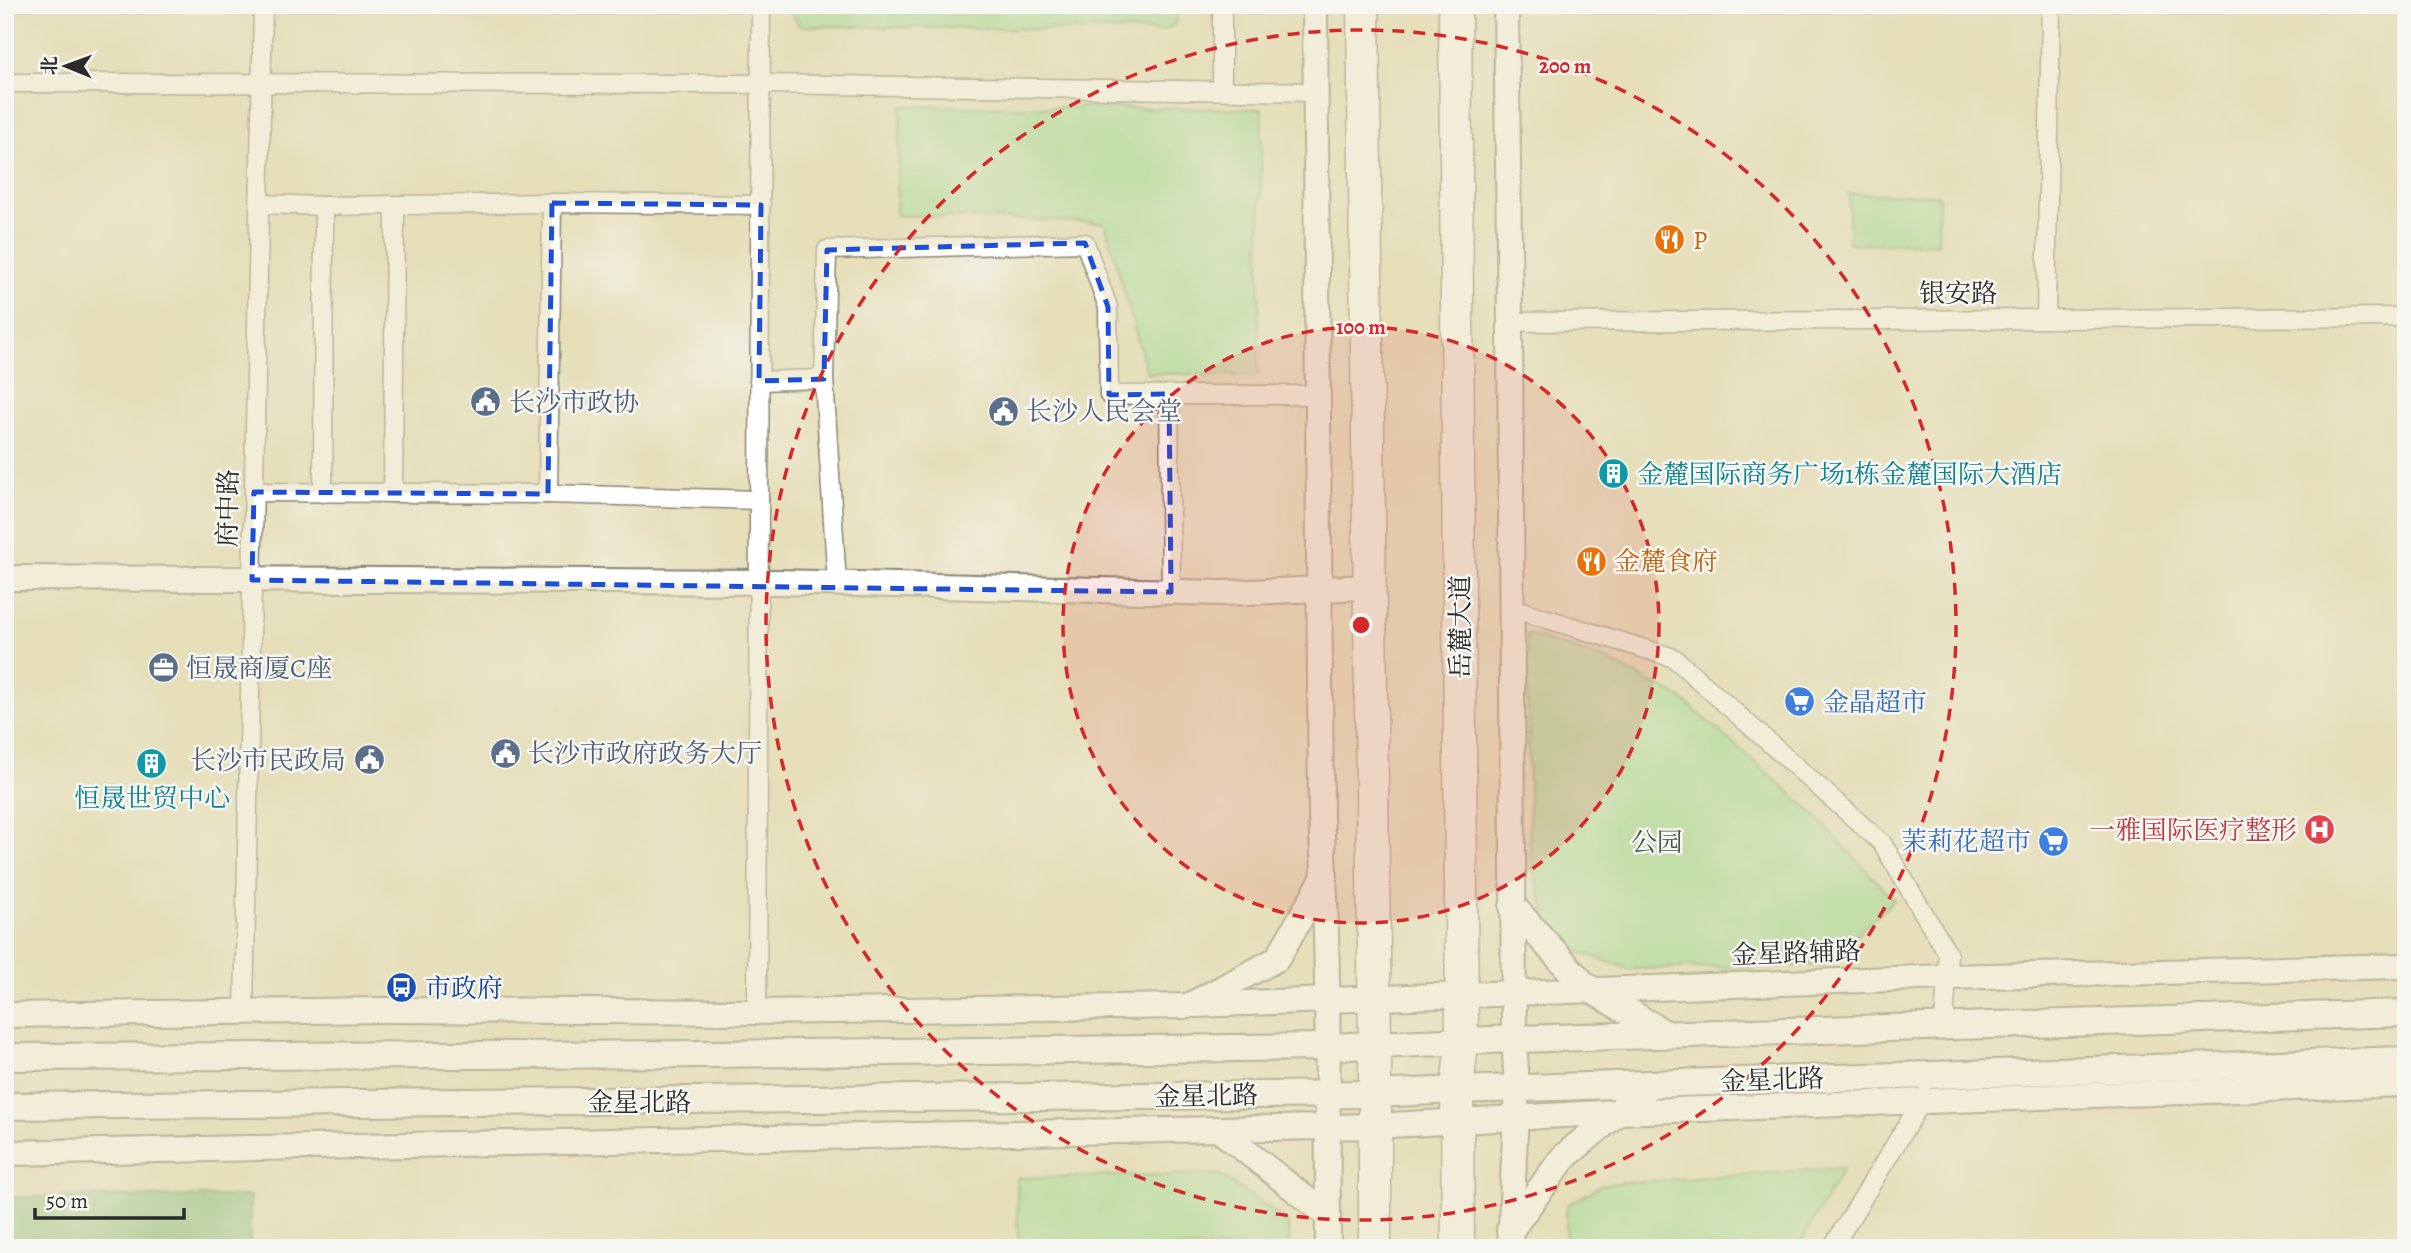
<svg xmlns="http://www.w3.org/2000/svg" width="2411" height="1253" font-family="Alegreya,'Noto Serif SC',serif">
<rect width="100%" height="100%" fill="#f6f6f2"/>
<filter id="ink" filterUnits="userSpaceOnUse"><feTurbulence type="fractalNoise" baseFrequency=".0143" numOctaves="2"/><feDisplacementMap in="SourceGraphic" scale="14" xChannelSelector="R" yChannelSelector="G"/><feConvolveMatrix kernelMatrix="1 2 1 2 8 2 1 2 1" color-interpolation-filters="sRGB"/></filter>
<filter id="wash" filterUnits="userSpaceOnUse"><feTurbulence type="fractalNoise" baseFrequency=".00686" numOctaves="4" result="noise"/><feDisplacementMap in="SourceGraphic" scale="28" xChannelSelector="R" yChannelSelector="G"/><feGaussianBlur stdDeviation="1.57" result="paint"/><feColorMatrix in="noise" values="0 0 0 0 0 0 0 0 0 0 0 0 0 0 0 0 0 1.4 0 .05"/><feComposite in="paint" operator="in"/></filter>
<g filter="url(#wash)">
<rect width="100%" height="100%" fill="#e6dfba"/>
<g fill="#9cde95" stroke="#648460" stroke-width="2">
<polygon points="786,5 1180,5 1176,23 1164,31 800,26"/>
<polygon points="901,106 1262,109 1258,376 1147,373 1105,223 896,215"/>
<polygon points="1849,194 1939,195 1938,244 1849,243"/>
<polygon points="1527,634 1602,658 1680,697 1810,810 1894,900 1823,965 1629,969 1580,952 1549,925 1530,858"/>
<polygon points="1843,1168 1798,1248 1565,1248 1567,1205 1604,1184"/>
<polygon points="1219,1174 1288,1222 1289,1248 1018,1248 1017,1178"/>
</g>
<polygon fill="#7dbd7e" stroke="#547454" stroke-width="2" points="250,1196 250,1248 5,1248 5,1197"/>
</g>
<g filter="url(#ink)">
<g fill="none" stroke-linecap="round" stroke-linejoin="round">
<defs>
<g id="street">
<polyline points="1222,5 1222,90"/>
<polyline points="5,83 760,84 1315,92"/>
<polyline points="260,204 324,206 552,203 761,205"/>
<polyline points="2046,319 2051,5"/>
<polyline points="1510,322 2406,317"/>
<polyline points="759,381 824,379"/>
<polyline points="1169,394 1171,592"/>
<polyline points="254,492 548,494 759,500"/>
<polyline points="323,493 324,206"/>
<polyline points="393,493 395,207"/>
<polyline points="548,494 552,203"/>
<polyline points="837,584 824,379 827,250 1085,243 1108,307 1109,395 1318,395"/>
<polyline points="1512,608 1674,658 1882,843 1948,954 1944,1027"/>
<polyline points="244,1012 263,5"/>
<polyline points="757,1012 761,5"/>
<polyline points="1832,1248 1925,1096"/>
</g>
<g id="secondary">
<path d="M1315,5L1321,817C1330,960 1327,1104 1328,1248"/>
<polyline points="1506,5 1510,322 1514,1039 1517,1088 1510,1248"/>
<polyline points="5,578 777,582 1223,593 1369,587"/>
<polyline points="1196,1005 1946,977 2406,966"/>
<polyline points="5,1015 386,1010 757,1012 1188,1006 1277,959 1325,875"/>
<polyline points="1218,1129 1374,1126 1617,1112 2406,1084"/>
<polyline points="5,1153 1218,1129 1328,1216"/>
</g>
<g id="primary">
<polyline points="1513,907 1584,985 1667,1035"/>
<polyline points="5,1057 711,1054 1327,1047 1514,1039 2406,1013"/>
<polyline points="5,1106 1373,1094 1457,1090 2406,1060"/>
<polyline points="1510,1230 1564,1157 1651,1084"/>
</g>
<g id="highway">
<polyline points="1363,5 1375,1045 1375,1248"/>
<polyline points="1455,5 1462,1042 1457,1090 1458,1248"/>
</g>
</defs>
<use href="#street" stroke="#888572" stroke-width="21"/>
<use href="#secondary" stroke="#888572" stroke-width="28"/>
<use href="#primary" stroke="#888572" stroke-width="30"/>
<use href="#highway" stroke="#888572" stroke-width="35"/>
<use href="#street" stroke="#fff" stroke-width="18"/>
<use href="#secondary" stroke="#fff" stroke-width="24"/>
<use href="#primary" stroke="#fff" stroke-width="26"/>
<use href="#highway" stroke="#fff" stroke-width="32"/>
</g>
</g>
<path d="M0 0H2411V1253H0ZM552,203L761,205L759,381L824,379L827,250L1085,243L1108,307L1109,395L1169,394L1171,592L252,580L254,492L548,494Z" fill="#e6dfba" fill-opacity=".55" fill-rule="evenodd"/>
<path fill="none" stroke="#1d4ed8" stroke-width="5" stroke-dasharray="14 9" stroke-linejoin="round" d="M552,203L761,205L759,381L824,379L827,250L1085,243L1108,307L1109,395L1169,394L1171,592L252,580L254,492L548,494Z"/>
<circle cx="1361" cy="625" r="298" fill="#d62828" fill-opacity=".12"/>
<g fill="none" stroke="#d62828" stroke-width="3.5" stroke-dasharray="12 9">
<circle cx="1361" cy="625" r="298"/>
<circle cx="1361" cy="625" r="595"/>
</g>
<defs>
<symbol id="restaurant-disc" viewBox="-11 -11 22 22"><circle r="9.5" fill="#e8710a" stroke="#f6f6f2"/><path d="M-5-6h1v4h1v-4h1v4h1v-4h1v5L-1.5 .5V6h-2V.5L-5-1ZM5-6V6H3V1.5H1.5Q1.5-4 5-6Z" fill="#fff"/></symbol>
<symbol id="civic-disc" viewBox="-11 -11 22 22"><circle r="9.5" fill="#5c6f8a" stroke="#f6f6f2"/><path d="M-.6-6.5H3V-4.5H.6V-3L4-1V1h2V6H-6V1h2V-1L-.6-3ZM-1.2 2.5V6h2.4V2.5Z" fill="#fff"/></symbol>
<symbol id="building-disc" viewBox="-11 -11 22 22"><circle r="9.5" fill="#0f9aa8" stroke="#f6f6f2"/><path d="M-4-6H4V6H1V3H-1V6H-4ZM-2.5-4.3h1.7v1.8h-1.7ZM.8-4.3h1.7v1.8H.8ZM-2.5-1h1.7V.8h-1.7ZM.8-1h1.7V.8H.8Z" fill="#fff"/></symbol>
<symbol id="office-disc" viewBox="-11 -11 22 22"><circle r="9.5" fill="#5c6f8a" stroke="#f6f6f2"/><path d="M-6-3h4V-5.5h4V-3h4V5H-6ZM-1-4.5V-3h2v-1.5ZM-6 0V1H6V0Z" fill="#fff"/></symbol>
<symbol id="supermarket-disc" viewBox="-11 -11 22 22"><circle r="9.5" fill="#3f7fe0" stroke="#f6f6f2"/><path d="M-6-5.5h2.5l.6 2H6L4.5 2H-2.5L-4.4-4H-6ZM-1.5 3.2a1.3 1.3 0 1 0 .1 0ZM3 3.2a1.3 1.3 0 1 0 .1 0Z" fill="#fff"/></symbol>
<symbol id="hospital-disc" viewBox="-11 -11 22 22"><circle r="9.5" fill="#e0444e" stroke="#f6f6f2"/><path d="M-5-5h3v3.5h4V-5h3V5h-3V1.5h-4V5h-3Z" fill="#fff"/></symbol>
<symbol id="bus-disc" viewBox="-11 -11 22 22"><circle r="9.5" fill="#1a4fb4" stroke="#f6f6f2"/><path d="M-5-6H5V4H4V6H2V4H-2V6H-4V4H-5ZM-3.5-4V0h7V-4ZM-3.5 1.2v1.5H-2V1.2ZM2 1.2v1.5H3.5V1.2Z" fill="#fff"/></symbol>
</defs>
<g fill-rule="evenodd">
<use href="#restaurant-disc" x="1652" y="222" width="35" height="35"/>
<use href="#civic-disc" x="468" y="384" width="35" height="35"/>
<use href="#civic-disc" x="986" y="394" width="35" height="35"/>
<use href="#building-disc" x="1596" y="456" width="35" height="35"/>
<use href="#restaurant-disc" x="1574" y="544" width="35" height="35"/>
<use href="#office-disc" x="146" y="650" width="35" height="35"/>
<use href="#supermarket-disc" x="1782" y="684" width="35" height="35"/>
<use href="#civic-disc" x="488" y="736" width="35" height="35"/>
<use href="#civic-disc" x="352" y="742" width="35" height="35"/>
<use href="#building-disc" x="134" y="746" width="35" height="35"/>
<use href="#hospital-disc" x="2302" y="812" width="35" height="35"/>
<use href="#supermarket-disc" x="2036" y="824" width="35" height="35"/>
<use href="#bus-disc" x="384" y="970" width="35" height="35"/>
</g>
<g text-anchor="middle" dominant-baseline="central" stroke-width="5" stroke-linejoin="round" paint-order="stroke">
<g font-size="26" fill="#c56008" stroke="#f6f6f2" text-anchor="start">
<text x="1693" y="240">P</text>
<text x="1614" y="561">金麓食府</text>
</g>
<g font-size="26" fill="#2b2b2b" stroke="#f6f6f2">
<text x="1958" y="293">银安路</text>
<text transform="translate(228 508) rotate(-89)">府中路</text>
<text transform="translate(1460 627) rotate(-90)">岳麓大道</text>
<text transform="translate(1796 953) rotate(-2)">金星路辅路</text>
<text transform="translate(1772 1080) rotate(-2)">金星北路</text>
<text transform="translate(1206 1096) rotate(-1)">金星北路</text>
<text x="639" y="1102">金星北路</text>
</g>
<g font-size="26" fill="#4e5e75" stroke="#f6f6f2" text-anchor="start">
<text x="509" y="402">长沙市政协</text>
<text x="1026" y="411">长沙人民会堂</text>
<text x="186" y="668">恒晟商厦C座</text>
<text x="528" y="753">长沙市政府政务大厅</text>
<text x="346" y="760" text-anchor="end">长沙市民政局</text>
</g>
<g font-size="26" fill="#0d838f" stroke="#f6f6f2" text-anchor="start">
<text x="1637" y="474">金麓国际商务广场1栋金麓国际大酒店</text>
<text x="152" y="798" text-anchor="middle">恒晟世贸中心</text>
</g>
<g font-size="26" fill="#366cbe" stroke="#f6f6f2" text-anchor="start">
<text x="1823" y="702">金晶超市</text>
<text x="2031" y="841" text-anchor="end">茉莉花超市</text>
</g>
<g font-size="26" fill="#be3a42" stroke="#f6f6f2" text-anchor="end">
<text x="2297" y="830">一雅国际医疗整形</text>
</g>
<g font-size="26" fill="#475846" stroke="#f6f6f2">
<text x="1657" y="842">公园</text>
</g>
<g font-size="26" fill="#164399" stroke="#f6f6f2" text-anchor="start">
<text x="425" y="988">市政府</text>
</g>
</g>
<circle cx="1361" cy="625" r="10" fill="#d62828" stroke="#f6f6f2" stroke-width="3.5"/>
<g font-size="21" text-anchor="middle" font-weight="bold" fill="#d62828" stroke="#f6f6f2" stroke-width="5" stroke-linejoin="round" paint-order="stroke">
<text x="1565" y="73">200 m</text>
<text x="1361" y="334">100 m</text>
</g>
<rect width="2411" height="1253" fill="none" stroke="#f6f6f2" stroke-width="28"/>
<g transform="translate(66 66) rotate(271)" stroke="#f6f6f2" stroke-width="5" paint-order="stroke">
<path d="M0-5L12 26L0 18L-12 26Z" fill="#2b2b2b"/>
<text y="-10" font-size="19" font-weight="bold" text-anchor="middle" fill="#2b2b2b">北</text>
</g>
<path d="M35 1208v10h149v-10" fill="none" stroke="#2b2b2b" stroke-width="3.5"/>
<text x="46" y="1208" font-size="21" fill="#2b2b2b" stroke="#f6f6f2" stroke-width="5" paint-order="stroke">50 m</text>
</svg>
